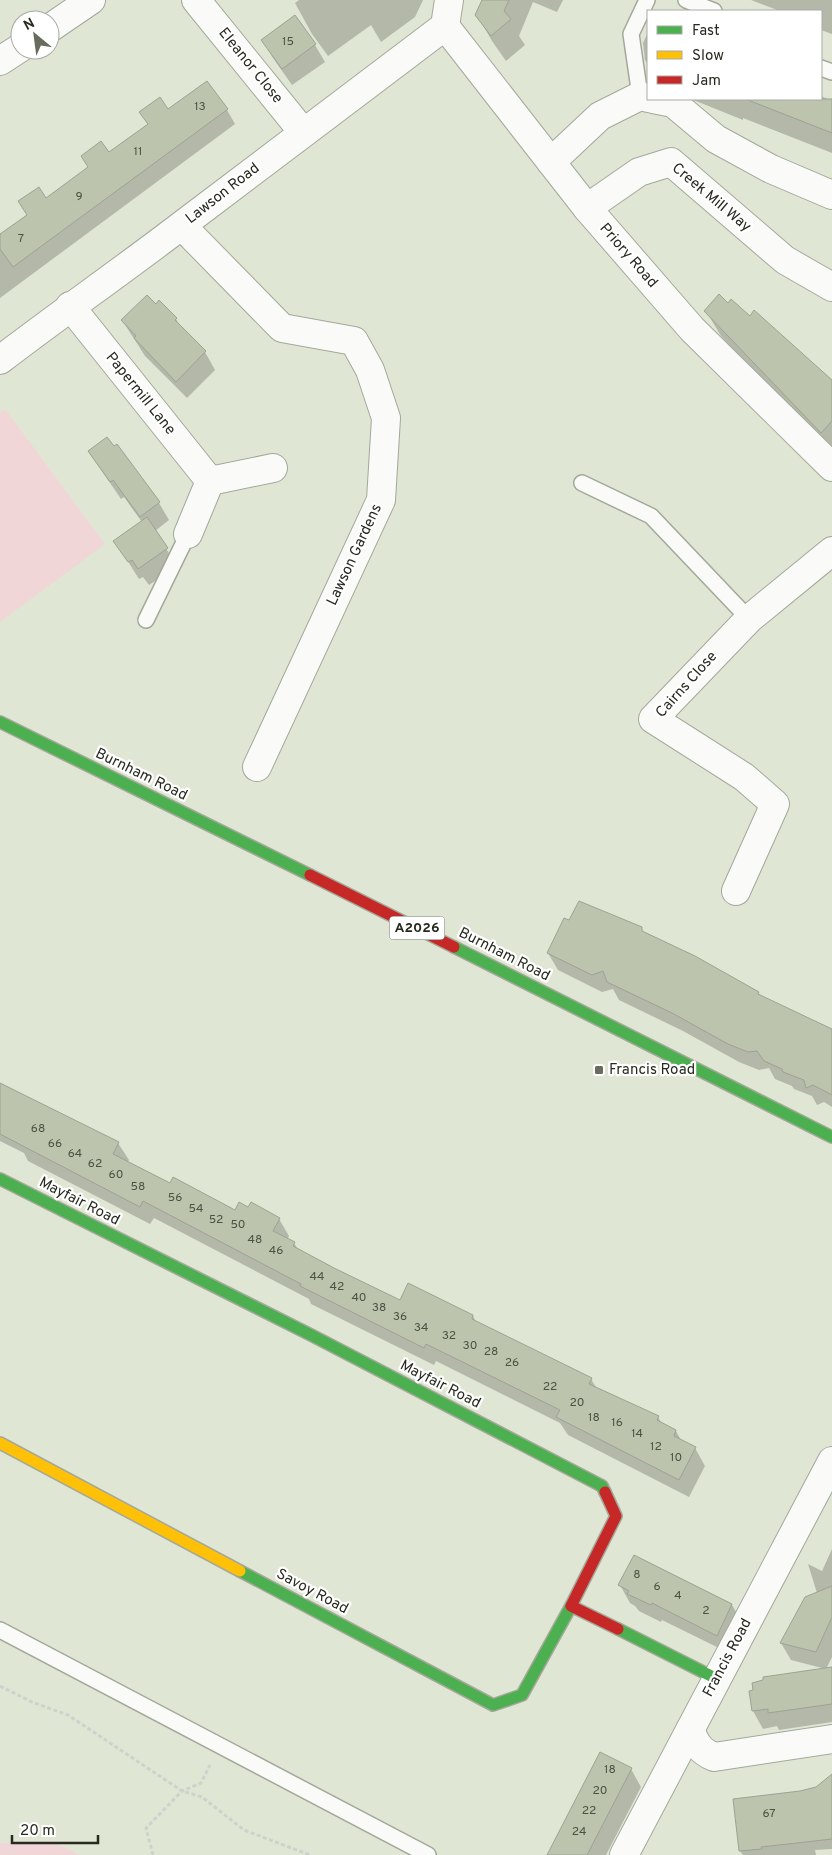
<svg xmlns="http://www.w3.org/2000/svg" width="832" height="1855" font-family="Overpass,sans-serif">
<rect width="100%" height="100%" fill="#e0e6d4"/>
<g fill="#f1d6d8">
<polygon points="5,409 105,544 0,622 0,413"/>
<polygon points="54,1842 80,1855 0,1855 0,1843"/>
</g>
<g fill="#0003">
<polygon points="299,0 423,0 415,17 381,42 371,25 328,56 312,34 295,3"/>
<polygon points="483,0 563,0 557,12 533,2 519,36 525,45 506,61 492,41 477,15"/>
<polygon points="751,0 832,0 832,34 821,30 821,11 780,11"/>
<polygon points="648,32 648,65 645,60 643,43"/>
<polygon points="263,41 315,45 325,62 292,85 273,58"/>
<polygon points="821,96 832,101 832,153 743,118 743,120 691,99 821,99"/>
<polygon points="227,110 235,124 0,298 0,235 148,125 141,112"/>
<polygon points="159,302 176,319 182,329 205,352 215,370 187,398 145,356 122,320"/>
<polygon points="729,305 750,318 832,381 832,454 721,336 706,311"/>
<polygon points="117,445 159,503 169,520 155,531 177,566 149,585 143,577 139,579 115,541 142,522 124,497 121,499 89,452"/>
<polygon points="641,928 645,934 758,993 760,996 832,1030 832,1107 824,1102 817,1105 812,1096 794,1089 792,1086 775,1079 769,1068 759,1070 739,1062 683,1031 619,1000 613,989 602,992 558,970 548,953"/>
<polygon points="0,1083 118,1143 129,1160 127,1163 170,1185 235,1211 279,1219 289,1236 287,1240 294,1243 299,1251 401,1302 473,1316 476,1322 591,1379 597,1389 658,1417 662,1424 676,1431 682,1442 695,1448 705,1466 689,1497 568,1435 560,1423 436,1361 434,1365 311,1304 309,1299 154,1218 150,1224 28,1161 24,1153 0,1141"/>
<polygon points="832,1549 832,1657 826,1669 791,1660 781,1643 817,1593 808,1564 822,1571"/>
<polygon points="620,1585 732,1605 742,1622 727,1652 662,1620 661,1622 639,1611 635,1606 630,1603"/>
<polygon points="832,1669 832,1722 779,1730 777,1726 763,1729 753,1711 751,1691"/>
<polygon points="631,1769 641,1787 606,1855 548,1855"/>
<polygon points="832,1784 832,1849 815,1850 816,1855 743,1855 740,1851 800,1792"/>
</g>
<g fill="#bdc4ae" stroke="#9da294">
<polygon points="482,0 509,0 504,11 511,19 491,36 475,15"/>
<polygon points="295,15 316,44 282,69 261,40"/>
<polygon points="207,81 228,109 13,267 0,249 0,234 27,215 18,201 39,187 46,198 88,167 81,156 101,141 109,152 148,124 139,112 160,97 168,109"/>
<polygon points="748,99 832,99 832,133 748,100"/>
<polygon points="719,294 728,303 731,299 750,316 754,310 832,380 832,421 821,433 704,311"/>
<polygon points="147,295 156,304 159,300 177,318 175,320 206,351 176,382 134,338 136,336 121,320"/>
<polygon points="107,437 114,446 117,444 160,502 140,517 113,480 110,482 88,451"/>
<polygon points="147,517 168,548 138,569 132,560 128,562 113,541"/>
<polygon points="579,901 642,927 642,931 695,956 759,992 758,994 832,1029 832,1095 813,1085 806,1088 804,1080 783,1072 782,1069 764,1061 757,1051 748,1052 728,1044 672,1013 607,982 603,971 592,975 547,953 564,918 569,920"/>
<polygon points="0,1083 119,1142 113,1154 170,1183 173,1177 235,1210 239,1202 248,1207 251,1202 280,1218 273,1231 295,1242 293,1246 334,1268 400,1300 408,1283 473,1315 472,1319 592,1378 589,1384 659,1416 657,1420 676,1430 674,1436 696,1447 679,1480 556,1417 560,1410 426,1344 424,1348 300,1286 301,1284 143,1201 140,1207 0,1134"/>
<polygon points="634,1555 732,1604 717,1636 652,1603 651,1605 627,1594 629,1591 618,1585"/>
<polygon points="832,1586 832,1617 816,1652 780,1643 805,1597"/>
<polygon points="832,1667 832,1704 768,1713 768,1709 752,1711 749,1691 753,1690 752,1683 763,1680 763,1677"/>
<polygon points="600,1752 632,1768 587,1855 547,1855"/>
<polygon points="832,1774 832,1839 761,1847 762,1849 739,1851 733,1799 800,1791 816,1787"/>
</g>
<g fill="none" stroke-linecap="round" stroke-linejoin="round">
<defs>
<g id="lane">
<polyline points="686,0 714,11"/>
<polyline points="821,68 832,72"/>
<polyline points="640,96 631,34 647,0"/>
<polyline points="582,483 651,516 749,619"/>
<polyline points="146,620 188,534"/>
<polyline points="0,1630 428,1855"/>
</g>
<g id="street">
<polyline points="196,0 303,132"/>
<polyline points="445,26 587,208 692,329 832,467"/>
<polyline points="445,26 449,0"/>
<polyline points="50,28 91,0"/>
<polyline points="0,61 20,48"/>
<polyline points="653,99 673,103 716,139 771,169 832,195"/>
<polyline points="551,162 600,116 640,96 648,98"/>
<polyline points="587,208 639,172 671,162 785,260 832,287"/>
<polyline points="182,226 282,328 354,341 370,370 386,418 381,500 257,767"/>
<polyline points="70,306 210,481 188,534"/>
<path d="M0,360C60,314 122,271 182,225C270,159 357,92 445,26"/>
<polyline points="210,481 273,468"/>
<polyline points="736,891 775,804 744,777 653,719 749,619 832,551"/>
<path d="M690,1730C696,1744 700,1751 714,1757L832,1739"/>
<polyline points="624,1855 832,1461"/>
</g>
<g id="fast">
<polyline points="0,722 310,875"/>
<polyline points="454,947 832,1137"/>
<polyline points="0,1179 313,1336 602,1486 605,1492"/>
<polyline points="240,1571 493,1705 522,1695 571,1606"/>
<polyline points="618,1629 717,1679"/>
</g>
<polyline id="slow" points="0,1443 240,1571"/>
<g id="jam">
<polyline points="310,875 454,947"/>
<polyline points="605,1492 616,1516 571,1606 618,1629"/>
</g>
</defs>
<use href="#lane" stroke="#a4a89a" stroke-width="18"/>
<use href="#street" stroke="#a4a89a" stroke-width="30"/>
<use href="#fast" stroke="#a4a89a" stroke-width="14"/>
<use href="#slow" stroke="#a4a89a" stroke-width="14"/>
<use href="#jam" stroke="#a4a89a" stroke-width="14"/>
<g stroke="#cfd1cc" stroke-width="3" stroke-dasharray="4 2.5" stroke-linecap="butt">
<polyline points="0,1686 32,1702 68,1715 182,1791 202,1797 244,1830 310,1855"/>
<polyline points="153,1855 146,1828 182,1791 201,1783 210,1765"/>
</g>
<use href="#lane" stroke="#fafbf9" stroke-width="15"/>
<use href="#street" stroke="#fafbf9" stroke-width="28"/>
<use href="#fast" stroke="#4caf50" stroke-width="11"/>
<use href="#slow" stroke="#ffc107" stroke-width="11"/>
<use href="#jam" stroke="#c62828" stroke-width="11"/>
</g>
<rect fill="#686c5e" stroke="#fff" stroke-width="2" x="594" y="1065" width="10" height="10" rx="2.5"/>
<g text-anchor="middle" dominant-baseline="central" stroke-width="4.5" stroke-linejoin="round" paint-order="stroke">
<g font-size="12" fill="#4c5143">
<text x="288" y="42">15</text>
<text x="200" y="107">13</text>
<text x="138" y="152">11</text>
<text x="79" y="197">9</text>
<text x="21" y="239">7</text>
<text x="38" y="1129">68</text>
<text x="55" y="1144">66</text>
<text x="75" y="1154">64</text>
<text x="95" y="1164">62</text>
<text x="116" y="1175">60</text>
<text x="138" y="1187">58</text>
<text x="175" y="1198">56</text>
<text x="196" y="1209">54</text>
<text x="216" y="1220">52</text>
<text x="238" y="1225">50</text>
<text x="255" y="1240">48</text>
<text x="276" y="1251">46</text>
<text x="317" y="1277">44</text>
<text x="337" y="1287">42</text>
<text x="359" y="1298">40</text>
<text x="379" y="1308">38</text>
<text x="400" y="1317">36</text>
<text x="421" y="1328">34</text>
<text x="449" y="1336">32</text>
<text x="470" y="1346">30</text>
<text x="491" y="1352">28</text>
<text x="512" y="1363">26</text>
<text x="550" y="1387">22</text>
<text x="577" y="1403">20</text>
<text x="594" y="1418">18</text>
<text x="617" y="1423">16</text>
<text x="637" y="1434">14</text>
<text x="656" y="1447">12</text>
<text x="676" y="1458">10</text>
<text x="637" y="1575">8</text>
<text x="657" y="1587">6</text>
<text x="678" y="1596">4</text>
<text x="706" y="1611">2</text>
<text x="610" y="1770">18</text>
<text x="600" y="1791">20</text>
<text x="589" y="1811">22</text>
<text x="769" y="1814">67</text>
<text x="579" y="1832">24</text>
</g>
<rect fill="#fff" stroke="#686b62" stroke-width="1" x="389.5" y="916.5" width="55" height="23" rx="4"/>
<g font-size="14" font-weight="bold" fill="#272b1f">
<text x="417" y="928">A2026</text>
</g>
<g font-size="15" fill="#272b1f" stroke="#fff">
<text transform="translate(250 66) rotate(51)">Eleanor Close</text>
<text transform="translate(223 194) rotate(-38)">Lawson Road</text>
<text transform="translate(711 198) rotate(40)">Creek Mill Way</text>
<text transform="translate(628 256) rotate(49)">Priory Road</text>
<text transform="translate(140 394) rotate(51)">Papermill Lane</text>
<text transform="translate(355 555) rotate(-65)">Lawson Gardens</text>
<text transform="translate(687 685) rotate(-48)">Cairns Close</text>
<text transform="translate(141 775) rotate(26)">Burnham Road</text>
<text transform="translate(504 955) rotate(27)">Burnham Road</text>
<text transform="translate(79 1202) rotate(27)">Mayfair Road</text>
<text transform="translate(440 1385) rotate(27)">Mayfair Road</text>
<text transform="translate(312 1592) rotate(28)">Savoy Road</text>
<text transform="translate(728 1658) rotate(-62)">Francis Road</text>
</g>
<g font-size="15" fill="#272b1f" stroke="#fff" text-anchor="start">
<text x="609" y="1070">Francis Road</text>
</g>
</g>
<rect x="647" y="10" width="175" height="90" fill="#ffffff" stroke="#a9aaa5"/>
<rect x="657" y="26" width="25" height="8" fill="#4caf50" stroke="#a9aaa5"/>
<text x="692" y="35" font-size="15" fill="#272b1f">Fast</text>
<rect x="657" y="51" width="25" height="8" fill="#ffc107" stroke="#a9aaa5"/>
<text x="692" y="60" font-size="15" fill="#272b1f">Slow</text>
<rect x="657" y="76" width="25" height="8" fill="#c62828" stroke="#a9aaa5"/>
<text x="692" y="85" font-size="15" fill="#272b1f">Jam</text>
<g transform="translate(35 35) rotate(331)"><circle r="24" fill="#ffffff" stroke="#a9aaa5"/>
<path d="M0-4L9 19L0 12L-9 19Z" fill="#686c5e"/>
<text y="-8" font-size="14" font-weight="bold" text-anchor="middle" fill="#272b1f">N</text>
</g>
<path d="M12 1835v8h86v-8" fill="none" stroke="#272b1f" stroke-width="2.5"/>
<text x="20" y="1835" font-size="15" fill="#272b1f" stroke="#ffffff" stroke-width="4" paint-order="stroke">20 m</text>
</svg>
